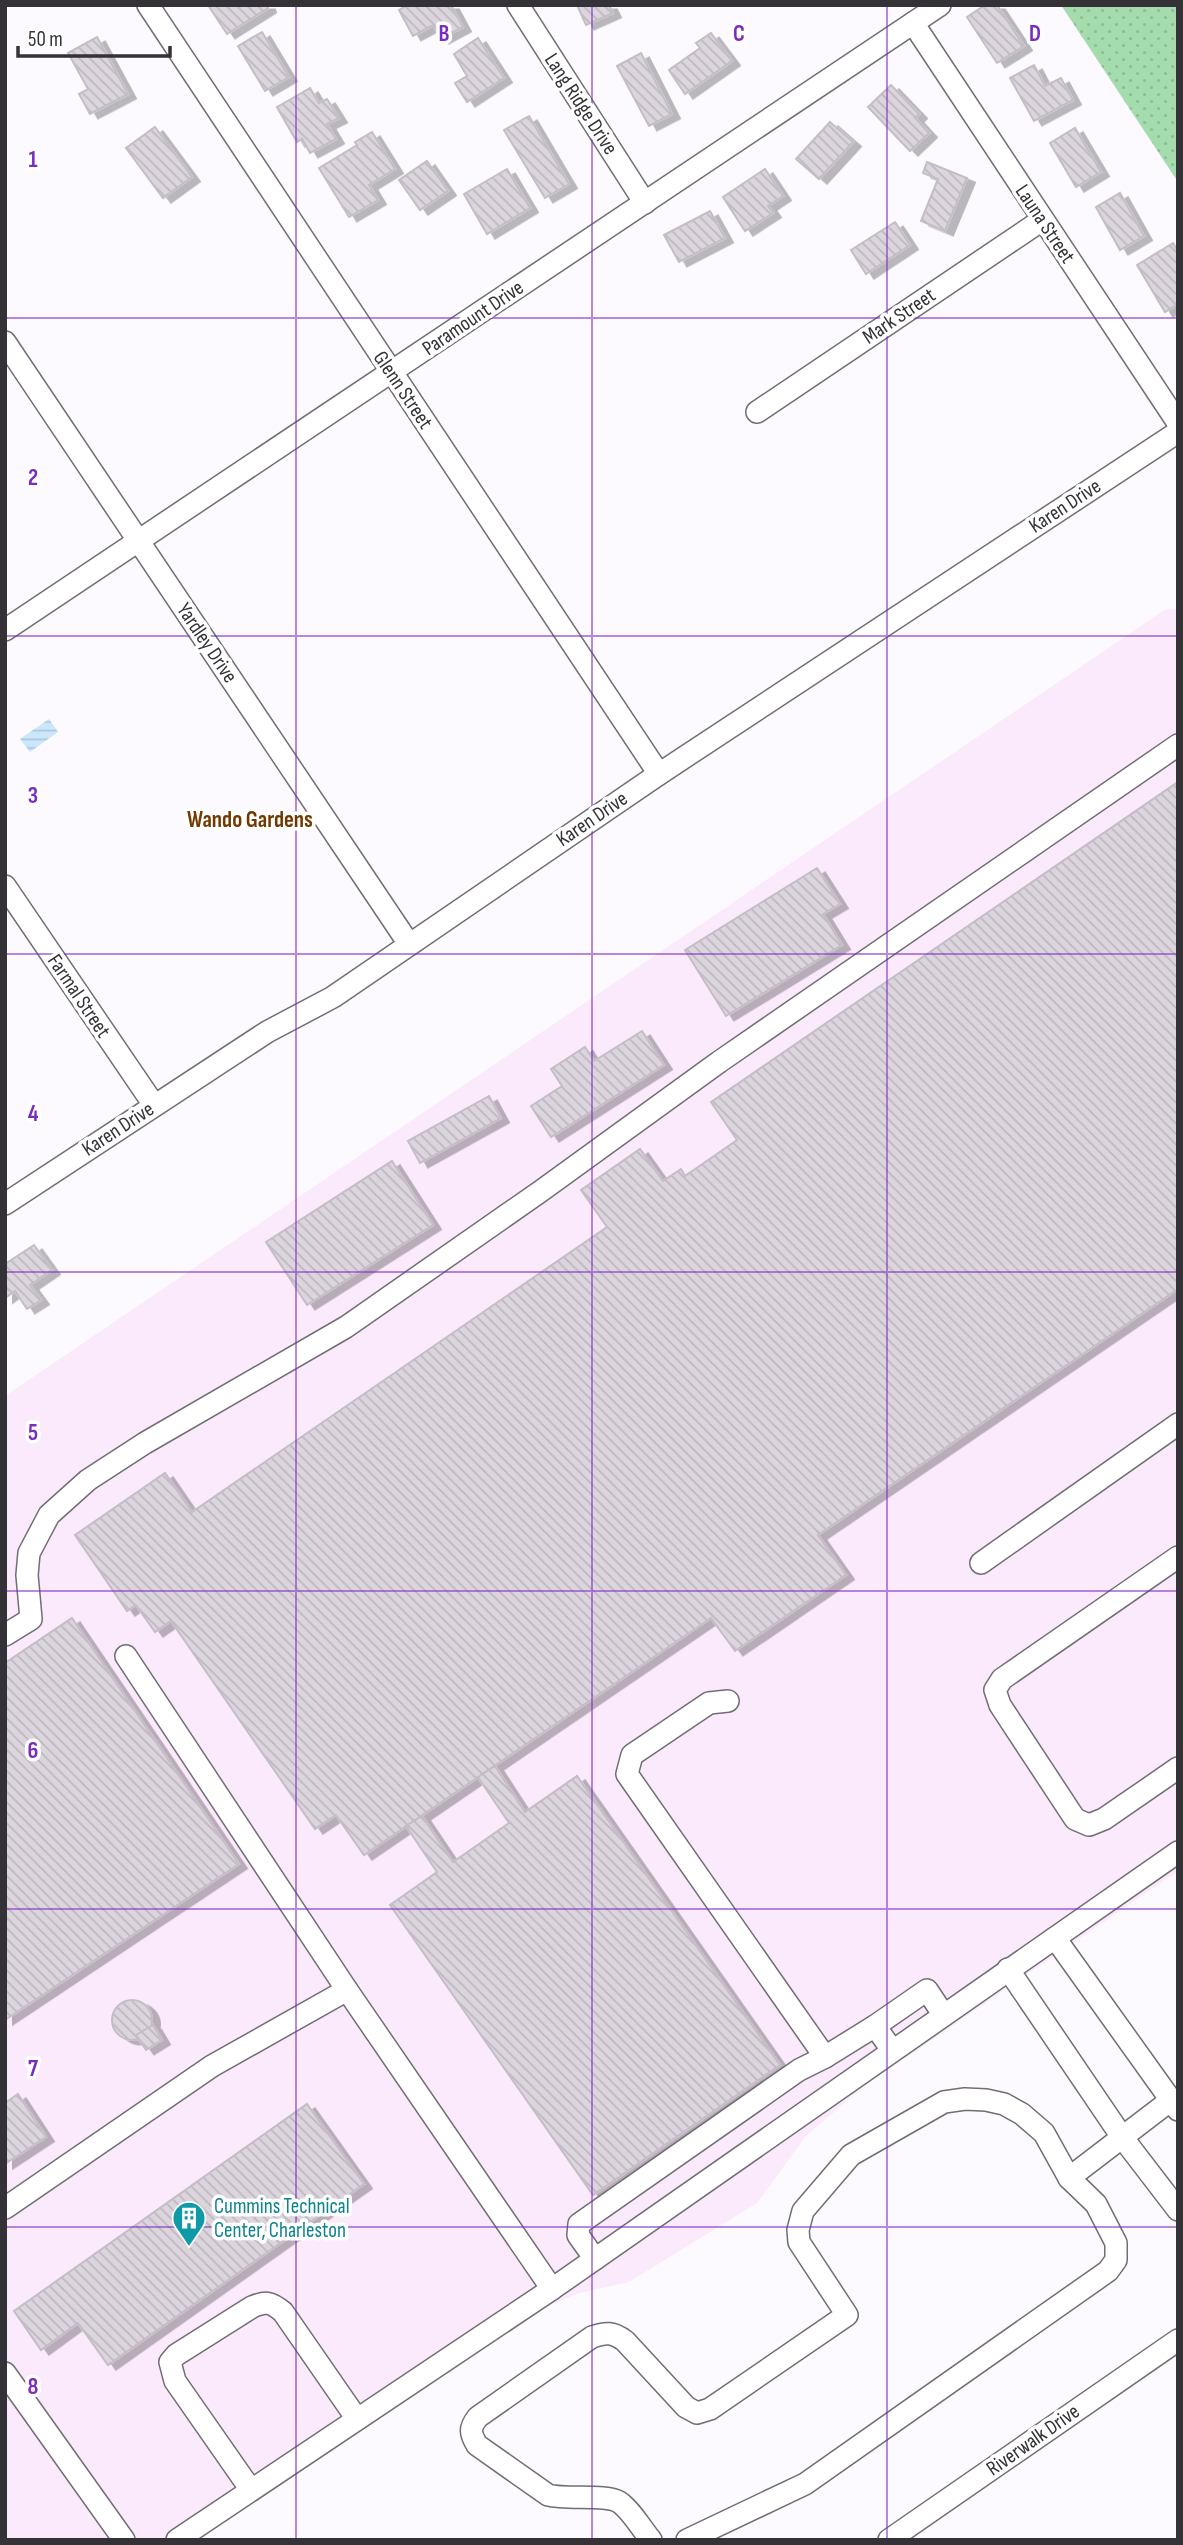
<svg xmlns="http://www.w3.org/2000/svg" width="1183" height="2545" font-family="'Sofia Sans Condensed',sans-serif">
<defs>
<pattern id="park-dots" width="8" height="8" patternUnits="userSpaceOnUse" patternTransform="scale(1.75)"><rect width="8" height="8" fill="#a4dcae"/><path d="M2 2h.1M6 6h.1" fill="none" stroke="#8ebd96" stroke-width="1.8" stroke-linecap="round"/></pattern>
<pattern id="water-rules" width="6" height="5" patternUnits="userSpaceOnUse" patternTransform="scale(1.75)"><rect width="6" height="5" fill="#cae7fb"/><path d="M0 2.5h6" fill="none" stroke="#aec7d8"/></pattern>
<pattern id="building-back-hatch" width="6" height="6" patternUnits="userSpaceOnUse" patternTransform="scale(1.75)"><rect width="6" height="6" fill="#dcd5de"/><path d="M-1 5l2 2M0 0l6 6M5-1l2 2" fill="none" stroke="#bdb7bf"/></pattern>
<filter id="shadow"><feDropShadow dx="8" dy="4.5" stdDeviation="0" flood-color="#0004"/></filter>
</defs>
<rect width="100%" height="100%" fill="#fcf9ff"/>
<polygon fill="#fbeafc" points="1166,609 1178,610 1178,1871 863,2087 806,2136 757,2203 629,2282 579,2293 520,2318 195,2540 5,2540 5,1396"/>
<polygon fill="url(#park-dots)" points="1061,5 1178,5 1178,182"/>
<polygon fill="url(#water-rules)" points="49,719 58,732 30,752 20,739"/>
<g fill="url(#building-back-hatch)" stroke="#c4bdc6" stroke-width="2" filter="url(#shadow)">
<polygon points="208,5 267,5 268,8 227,34"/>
<polygon points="407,5 451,5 463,27 441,39 433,25 413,36 399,10"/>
<polygon points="577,5 609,5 613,13 586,25"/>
<polygon points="985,5 997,5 1024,46 997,63 967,17"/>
<polygon points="262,32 289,77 265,91 238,46"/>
<polygon points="711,33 732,61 685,94 669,70 700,48 696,43"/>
<polygon points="97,37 128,94 90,114 79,94 88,89 68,53"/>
<polygon points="478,38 504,78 467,102 455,83 467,76 454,54"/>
<polygon points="641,53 672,114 649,126 617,66"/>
<polygon points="1034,65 1045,86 1061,78 1073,100 1034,121 1010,78"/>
<polygon points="891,85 919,114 915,118 929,133 910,151 868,107"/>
<polygon points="310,88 319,103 327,99 339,118 327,124 336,139 310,153 302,139 297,142 277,107"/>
<polygon points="529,116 569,184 545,198 504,130"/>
<polygon points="830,122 853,142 819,179 796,159"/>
<polygon points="155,127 192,177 163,198 126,148"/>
<polygon points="1075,128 1101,172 1076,187 1050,143"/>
<polygon points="372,132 395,169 369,185 378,200 349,217 319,168 357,145 355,142"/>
<polygon points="427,161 448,191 420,210 399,180"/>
<polygon points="927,162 967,178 945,231 921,221 938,179 923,173"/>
<polygon points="507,169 530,208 487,234 464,194"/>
<polygon points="765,169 783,196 768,206 773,213 745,231 723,197"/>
<polygon points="1120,193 1144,236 1120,250 1096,207"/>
<polygon points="710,211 725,238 679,262 664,235"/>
<polygon points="895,222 910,245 866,274 851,250"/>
<polygon points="1173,243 1178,251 1178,304 1165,312 1137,265"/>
<polygon points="1178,782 1178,1289 818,1535 846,1575 735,1651 711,1618 364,1855 336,1815 315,1829 171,1621 155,1632 136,1605 127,1611 75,1535 165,1473 192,1512 607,1227 581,1190 640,1149 663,1181 681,1169 685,1176 737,1140 711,1102"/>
<polygon points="817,868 840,904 823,914 842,945 726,1016 685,950"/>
<polygon points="642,1031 664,1065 551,1137 531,1106 562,1086 551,1069 585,1047 594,1061"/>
<polygon points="489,1096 501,1118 420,1163 408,1141"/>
<polygon points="392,1161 433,1225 307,1305 266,1242"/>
<polygon points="34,1245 52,1270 30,1285 41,1300 27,1309 15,1291 5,1298 5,1264"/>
<polygon points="72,1618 239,1864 5,2020 5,1663"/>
<polygon points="495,1766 525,1812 577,1776 780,2065 593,2195 390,1905 437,1872 406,1826 422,1816 453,1862 509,1823 478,1777"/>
<circle cx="132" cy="2020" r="20"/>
<polygon points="153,2025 162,2040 146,2050 136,2035"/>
<polygon points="18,2094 46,2137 5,2164 5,2103"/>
<polygon points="307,2104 364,2184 108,2365 78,2323 41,2350 14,2311"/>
</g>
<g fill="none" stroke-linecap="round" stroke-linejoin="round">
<defs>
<g id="minor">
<polyline points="148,5 659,774"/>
<polyline points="518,5 645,203"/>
<polyline points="913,23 1178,423"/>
<polyline points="5,342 409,944"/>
<polyline points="757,412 1042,220"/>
<polyline points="5,630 940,5"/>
<polyline points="5,886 154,1105"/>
<polyline points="5,1204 267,1032 333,997 659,774 1178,432"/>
<polyline points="1178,1557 1002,1679 995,1690 1000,1705 1075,1819 1089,1825 1104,1819 1178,1768"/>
<polyline points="981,1563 1178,1424"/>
<polyline points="5,1635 31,1619 27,1575 29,1553 49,1515 88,1480 145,1443 346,1327 541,1191 719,1062 1178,745"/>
<polyline points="126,1656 347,1990 552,2289 1178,1852"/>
<polyline points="728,1701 709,1703 632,1755 627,1774 825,2057 875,2026 892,2050"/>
<polyline points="1055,1938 1178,2110"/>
<polyline points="1008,1969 1122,2137 1178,2210"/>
<polyline points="875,2026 927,1990 943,2014"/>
<polyline points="1069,2178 1171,2100"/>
<polyline points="5,2208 212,2066 347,1990"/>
<polyline points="595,2259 578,2235 579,2224 799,2070 825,2057"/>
<polyline points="5,2373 124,2540"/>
<path d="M251,2490L175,2381L170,2362L176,2355L252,2307C266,2301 271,2302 283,2312L357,2419"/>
<polyline points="177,2540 552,2289"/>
<path d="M651,2540C641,2528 631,2510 619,2502C606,2494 566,2500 548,2495L477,2445C470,2433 469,2428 478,2417L592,2337C606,2332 613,2332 625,2341L686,2407L697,2413L710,2409L847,2315L799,2242L798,2230L803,2211L851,2155L944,2102L965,2099L986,2100L1004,2104L1022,2114L1044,2133L1069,2178L1096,2204L1116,2243V2260L1108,2271L805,2484L687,2540"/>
<polyline points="889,2540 1178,2340"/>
</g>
</defs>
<use href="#minor" stroke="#716d75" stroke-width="24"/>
<use href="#minor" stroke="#fff" stroke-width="21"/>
</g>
<path fill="none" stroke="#7b2cbf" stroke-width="2" stroke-opacity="0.55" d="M296,5V2540M592,5V2540M887,5V2540M5,318H1178M5,636H1178M5,954H1178M5,1272H1178M5,1591H1178M5,1909H1178M5,2227H1178"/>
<defs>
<symbol id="building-pin" viewBox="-11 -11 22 30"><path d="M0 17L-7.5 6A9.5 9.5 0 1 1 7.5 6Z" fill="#0f9aa8" stroke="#fff"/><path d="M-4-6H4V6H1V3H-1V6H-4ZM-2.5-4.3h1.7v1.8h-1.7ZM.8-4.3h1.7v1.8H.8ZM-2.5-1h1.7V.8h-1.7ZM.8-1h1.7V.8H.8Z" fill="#fff"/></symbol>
</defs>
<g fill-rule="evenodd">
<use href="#building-pin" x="170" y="2199" width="38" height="52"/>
</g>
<g text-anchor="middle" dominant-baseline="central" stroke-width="7" stroke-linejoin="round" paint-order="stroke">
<g font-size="21" fill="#343236" stroke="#fff">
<text transform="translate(581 104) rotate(57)">Lang Ridge Drive</text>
<text transform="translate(1045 224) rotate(56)">Launa Street</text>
<text transform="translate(899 316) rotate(-34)">Mark Street</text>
<text transform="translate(473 318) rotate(-34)">Paramount Drive</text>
<text transform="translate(403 390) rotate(56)">Glenn Street</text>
<text transform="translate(1065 506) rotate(-33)">Karen Drive</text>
<text transform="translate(207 643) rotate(56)">Yardley Drive</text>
<text transform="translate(592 819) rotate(-34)">Karen Drive</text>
<text transform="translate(79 996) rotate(56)">Farmal Street</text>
<text transform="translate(118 1129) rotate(-33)">Karen Drive</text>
<text transform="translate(1033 2440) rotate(-35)">Riverwalk Drive</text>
</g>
<g font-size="21" fill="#0d838f" stroke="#fff" text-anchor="start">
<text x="214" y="2206">Cummins Technical<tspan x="214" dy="24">Center, Charleston</tspan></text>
</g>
<g font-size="23" font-weight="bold" fill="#723a01" stroke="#fff">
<text x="250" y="820">Wando Gardens</text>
</g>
</g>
<g font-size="23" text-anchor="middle" font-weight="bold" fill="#7b2cbf" stroke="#fff" stroke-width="7" stroke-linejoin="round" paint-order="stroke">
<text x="444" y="41">B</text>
<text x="739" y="41">C</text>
<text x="1035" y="41">D</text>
<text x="33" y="167">1</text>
<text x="33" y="485">2</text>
<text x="33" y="803">3</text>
<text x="33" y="1121">4</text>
<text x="33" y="1440">5</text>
<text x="33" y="1758">6</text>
<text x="33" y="2076">7</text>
<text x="33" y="2394">8</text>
</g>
<rect width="1183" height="2545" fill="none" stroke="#343236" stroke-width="14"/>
<path d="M18 46v10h152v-10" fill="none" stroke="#343236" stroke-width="3.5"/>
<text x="28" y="46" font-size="21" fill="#343236" stroke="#ffffff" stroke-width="5" paint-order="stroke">50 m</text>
</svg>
